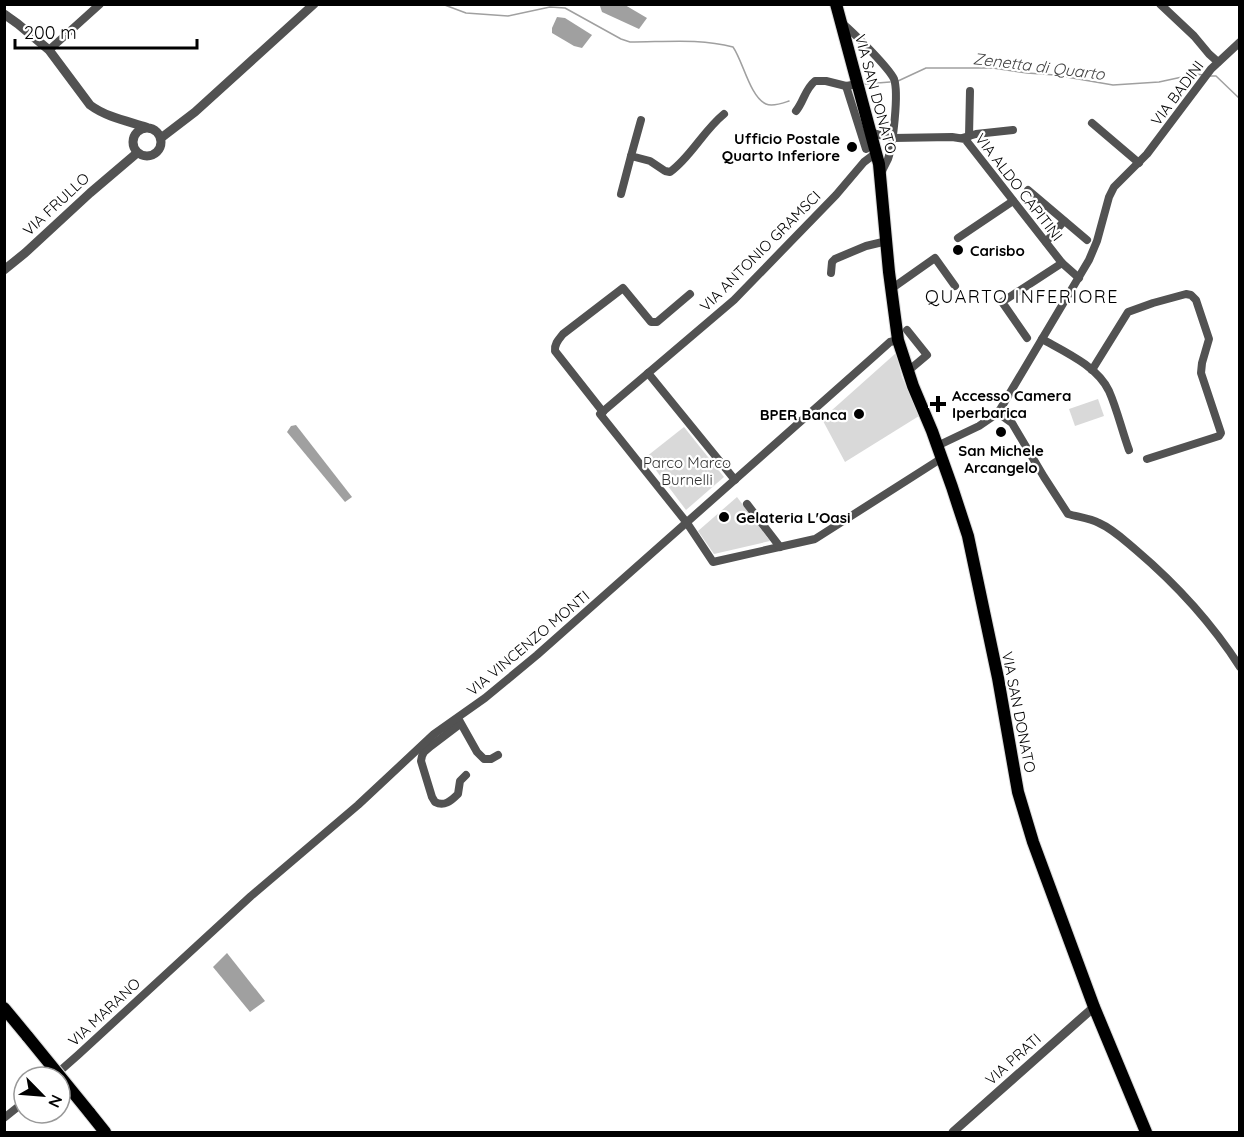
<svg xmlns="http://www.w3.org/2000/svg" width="1244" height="1137" font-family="Quicksand,sans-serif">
<rect width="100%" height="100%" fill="#fff"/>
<g fill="#d9d9d9">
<polygon points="896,353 902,377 919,416 845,462 822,419"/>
<polygon points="1098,399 1104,416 1075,426 1069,409"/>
<polygon points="684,427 724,477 686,510 646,457"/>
<polygon points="737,497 770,541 714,554 698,531"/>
</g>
<g fill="#a0a0a0">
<polygon points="601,5 625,5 647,18 639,29 602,12 600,6"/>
<polygon points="557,17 565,18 592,35 582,48 574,46 552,33 552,28"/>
<polygon points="296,425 352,497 345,502 287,432 291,426"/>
<polygon points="227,953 265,1001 250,1012 213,967"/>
</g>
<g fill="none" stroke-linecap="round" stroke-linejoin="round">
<g stroke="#a0a0a0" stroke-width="1.5">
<path d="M442,4L466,13L508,16L550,7L565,8L621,39L630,42C665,42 700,38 733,47C743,61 750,97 766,104C773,107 783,103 789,101"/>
<polyline points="1210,76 1216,76 1240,99"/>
<polyline points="898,81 926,68 993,68 1027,73 1055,75 1113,85 1159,82 1196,74 1203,75"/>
<polyline points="865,84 890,82"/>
</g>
<defs>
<g id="primary">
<polyline points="836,4 879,164 889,272 898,340 913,386 932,431 952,487 968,536 998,678 1018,792 1033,842 1094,1007 1146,1132"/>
<polyline points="4,1008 28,1037"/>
<polyline points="89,1112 105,1132"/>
</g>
</defs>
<use href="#primary" stroke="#dbdbdb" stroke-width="14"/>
<g stroke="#525252" stroke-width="8">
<polyline points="1160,4 1194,36 1209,54 1218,62"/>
<path d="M842,23C853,32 889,68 894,79C899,93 893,144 888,159C886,163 884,167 882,171"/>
<polyline points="49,50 100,4"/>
<polyline points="846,86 866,149"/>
<path d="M796,111C804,101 805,89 815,81H826L846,86L858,84"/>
<path d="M641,120L631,156L650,161L665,171L670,172C691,157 703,131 724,114"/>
<polyline points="1092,123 1139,163"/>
<polyline points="872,133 893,138 952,137 965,139 1062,263 1079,278"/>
<polyline points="969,136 970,91"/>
<polyline points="962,138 976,134 1013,130"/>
<polyline points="878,156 872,156 864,162 836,195 734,300 600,414 687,523 713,562 815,539 942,458"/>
<polyline points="1028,190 1087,240"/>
<polyline points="621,194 631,156"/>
<polyline points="958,238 1013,201"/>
<polyline points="1046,242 1064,221"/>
<polyline points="831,273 832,262 835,259 866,246 887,241"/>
<polyline points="891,289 935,258 955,286"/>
<polyline points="907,330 927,355 908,371"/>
<polyline points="1027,338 1002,302 1062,263"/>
<path d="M1042,339C1065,352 1097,366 1109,391C1117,409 1122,431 1129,450"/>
<polyline points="1092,370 1128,312 1153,303 1186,294 1191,295 1196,300 1209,339 1202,363 1201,373 1221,433 1219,436 1147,459"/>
<polyline points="648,373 735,480"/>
<path d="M603,412L555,351C554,344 559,339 563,334L623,288L651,322H657L690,294"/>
<path d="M998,413L1012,423L1044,477L1068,514C1078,517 1090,518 1099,523C1113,529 1124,540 1136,550C1176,584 1211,622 1240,667"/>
<polyline points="937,446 979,426 998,413 1089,260 1097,241 1109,197 1114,187 1147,154 1211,69 1240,42"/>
<polyline points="747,504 780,547"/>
<polyline points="459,720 477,752 484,759 491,759 498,755"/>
<path d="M460,724L431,746L424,752L422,756L421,761L432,797L435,802C444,807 451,801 458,794L460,781L466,775"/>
<polyline points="53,1077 78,1055 251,896 358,805 434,734 485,698 537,655 871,359 890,342 898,340"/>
<polyline points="4,1118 24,1102"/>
</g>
<g stroke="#525252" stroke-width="9">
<path d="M4,14L18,24L49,50L90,105C106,117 127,121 146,127"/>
<circle cx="147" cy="142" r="14"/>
<polyline points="161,138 195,112 314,4"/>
<polyline points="4,270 25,253 90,193 137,153"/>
<polyline points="953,1132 1094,1007"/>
</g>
<use href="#primary" stroke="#000" stroke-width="12"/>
<defs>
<polyline id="primary-bridge" points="28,1037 89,1112"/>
</defs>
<use href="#primary-bridge" stroke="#dbdbdb" stroke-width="14" stroke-linecap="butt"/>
<use href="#primary-bridge" stroke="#000" stroke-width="12"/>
</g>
<g fill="#000" stroke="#fff" stroke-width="2">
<circle cx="852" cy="147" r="6"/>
<circle cx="958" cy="250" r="6"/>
<path d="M935 395h6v6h6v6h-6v6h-6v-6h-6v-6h6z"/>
<circle cx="859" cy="414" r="6"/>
<circle cx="1001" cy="432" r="6"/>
<circle cx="724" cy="517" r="6"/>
</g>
<g text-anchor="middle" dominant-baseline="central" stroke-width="4.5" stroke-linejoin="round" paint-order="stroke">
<g font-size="15" fill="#000" stroke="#fff">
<text transform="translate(1177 93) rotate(-53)">VIA BADINI</text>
<text transform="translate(876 94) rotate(75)">VIA SAN DONATO</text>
<text transform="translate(1019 187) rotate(52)">VIA ALDO CAPITINI</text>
<text transform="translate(56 204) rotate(-43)">VIA FRULLO</text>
<text transform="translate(760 251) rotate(-45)">VIA ANTONIO GRAMSCI</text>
<text transform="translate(528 643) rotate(-40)">VIA VINCENZO MONTI</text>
<text transform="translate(1019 712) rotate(79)">VIA SAN DONATO</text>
<text transform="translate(104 1012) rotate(-43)">VIA MARANO</text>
<text transform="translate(1013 1059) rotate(-42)">VIA PRATI</text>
</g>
<g font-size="15" font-weight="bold" fill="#000" stroke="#fff" text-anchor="start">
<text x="840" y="138" text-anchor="end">Ufficio Postale<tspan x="840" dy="17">Quarto Inferiore</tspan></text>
<text x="970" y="250">Carisbo</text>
<text x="952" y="395">Accesso Camera<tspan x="952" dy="17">Iperbarica</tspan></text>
<text x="847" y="414" text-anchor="end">BPER Banca</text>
<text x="1001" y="450" text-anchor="middle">San Michele<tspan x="1001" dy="17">Arcangelo</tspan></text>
<text x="736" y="517">Gelateria L'Oasi</text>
</g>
<g font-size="15" fill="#303030" stroke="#fff">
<text x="687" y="462">Parco Marco<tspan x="687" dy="17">Burnelli</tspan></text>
</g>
<g font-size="16" font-style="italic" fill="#414141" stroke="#fff">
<text transform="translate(1039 66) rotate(7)">Zenetta di Quarto</text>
</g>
<g font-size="18" letter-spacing="1.5" fill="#000" stroke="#fff">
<text x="1022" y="296">QUARTO INFERIORE</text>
</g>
</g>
<rect width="1244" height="1137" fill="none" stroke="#000000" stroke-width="12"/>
<g transform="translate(42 1095) rotate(115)"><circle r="28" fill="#ffffff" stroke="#999999" stroke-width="1.5"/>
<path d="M0-4.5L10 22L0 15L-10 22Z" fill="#000000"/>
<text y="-9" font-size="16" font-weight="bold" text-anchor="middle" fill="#000000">N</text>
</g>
<path d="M15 39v9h182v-9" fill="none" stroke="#000000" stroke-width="3"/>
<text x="24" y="39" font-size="18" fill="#000000" stroke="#ffffff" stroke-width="4.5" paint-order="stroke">200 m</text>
</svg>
